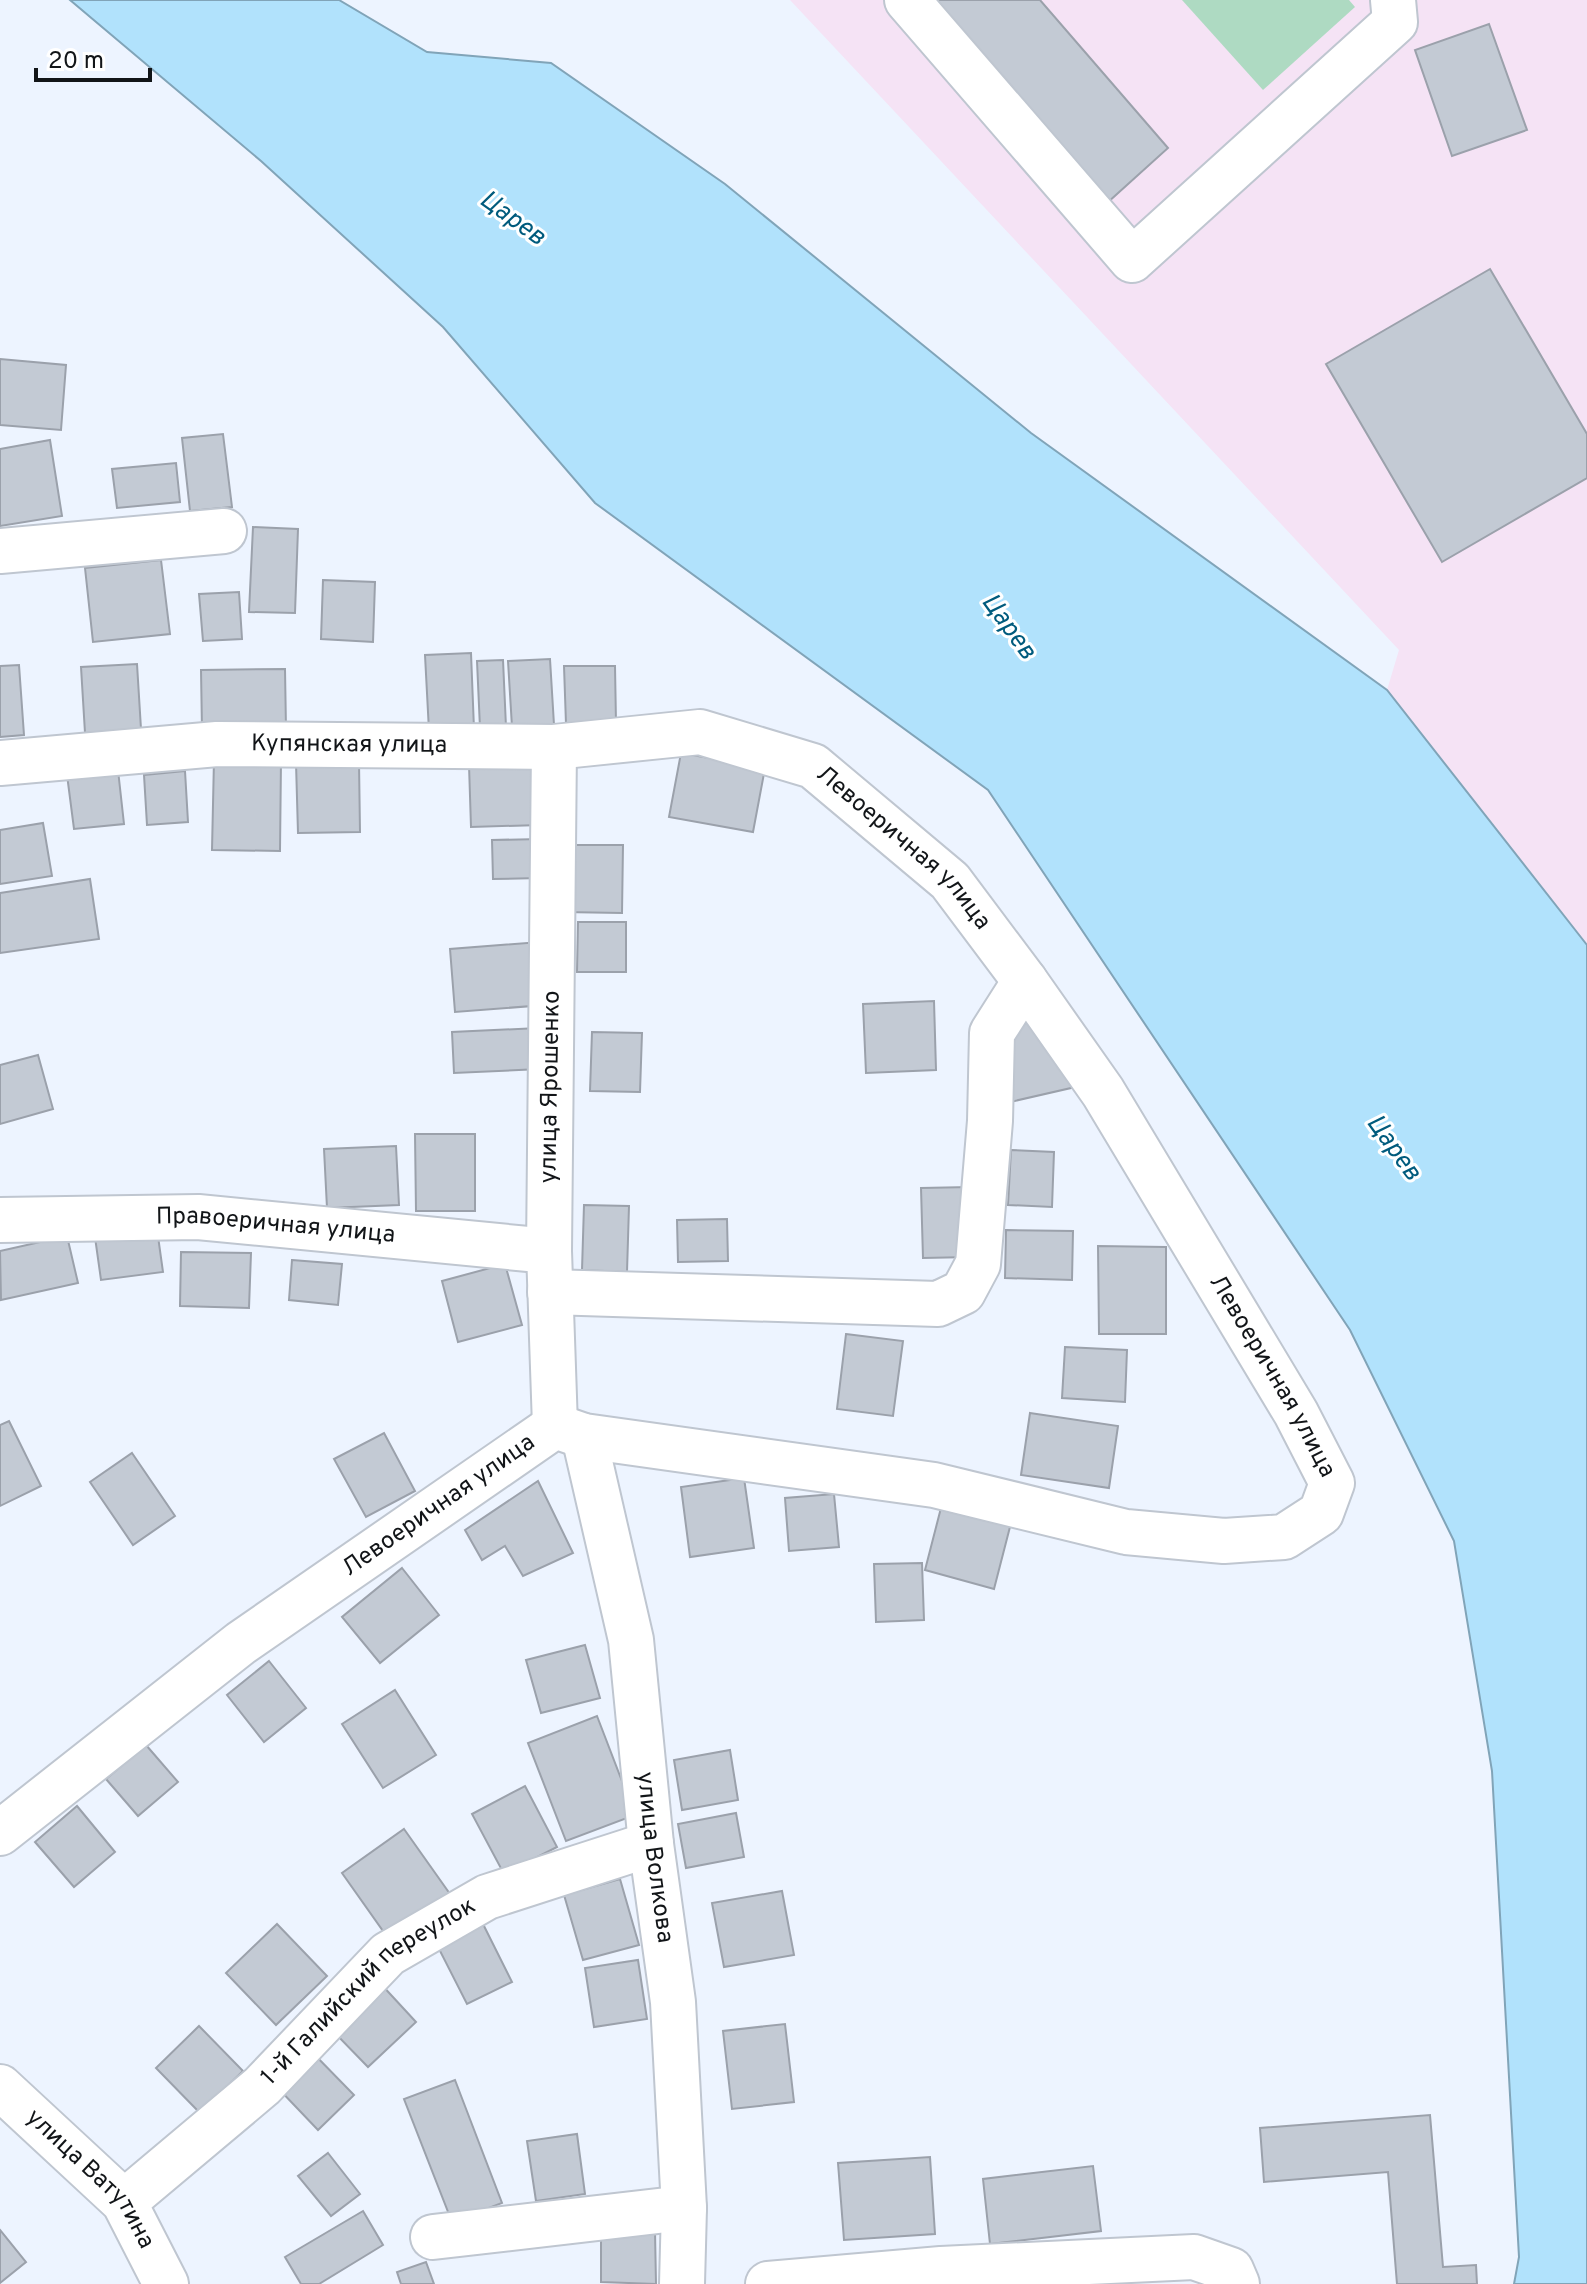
<svg xmlns="http://www.w3.org/2000/svg" width="1587" height="2284" font-family="Overpass,sans-serif">
<rect width="100%" height="100%" fill="#edf4ff"/>
<polygon fill="#f5e3f5" points="790,0 1587,0 1587,945 1387,690 1399,650"/>
<polygon fill="#aedac2" points="1182,0 1349,0 1355,7 1263,90"/>
<polygon fill="#b1e2fc" stroke="#81a4b8" stroke-width="2" points="70,0 339,0 427,52 551,63 725,184 1031,433 1387,690 1587,945 1587,2284 1514,2284 1519,2257 1492,1771 1454,1541 1350,1330 988,790 595,503 443,327 261,161"/>
<g fill="#c3cad4" stroke="#9ba1ab" stroke-width="2">
<polygon points="928,0 1040,0 1168,148 1107,203"/>
<polygon points="1489,24 1527,130 1452,156 1415,50"/>
<polygon points="1490,269 1587,434 1587,478 1442,562 1326,364"/>
<polygon points="0,359 66,365 61,430 0,425"/>
<polygon points="223,434 232,507 190,511 182,438"/>
<polygon points="50,440 62,516 0,526 0,449"/>
<polygon points="176,463 180,502 117,508 112,469"/>
<polygon points="253,527 298,529 295,613 249,612"/>
<polygon points="161,560 170,634 93,642 85,568"/>
<polygon points="323,580 375,582 373,642 321,639"/>
<polygon points="239,592 242,639 203,641 199,594"/>
<polygon points="471,653 474,729 429,731 425,655"/>
<polygon points="550,659 554,725 512,727 508,661"/>
<polygon points="503,660 506,727 480,728 477,661"/>
<polygon points="137,664 141,729 85,733 81,667"/>
<polygon points="19,665 24,735 0,737 0,666"/>
<polygon points="564,666 615,666 616,723 566,724"/>
<polygon points="285,669 286,729 202,730 201,670"/>
<polygon points="681,753 765,768 753,832 669,817"/>
<polygon points="214,759 281,760 280,851 212,850"/>
<polygon points="359,762 360,832 298,833 296,763"/>
<polygon points="538,763 540,825 471,827 469,765"/>
<polygon points="118,770 124,824 74,829 67,775"/>
<polygon points="185,771 188,822 147,825 144,775"/>
<polygon points="43,823 52,876 0,884 0,830"/>
<polygon points="540,839 540,878 493,879 492,840"/>
<polygon points="564,845 623,845 622,913 563,912"/>
<polygon points="90,879 99,939 0,953 0,893"/>
<polygon points="578,922 626,922 626,972 577,972"/>
<polygon points="540,942 545,1005 455,1012 450,949"/>
<polygon points="934,1001 936,1070 866,1073 863,1004"/>
<polygon points="1037,1017 1084,1085 997,1105 1000,1036"/>
<polygon points="538,1028 540,1069 454,1073 452,1032"/>
<polygon points="592,1032 642,1033 640,1092 590,1091"/>
<polygon points="38,1055 53,1109 0,1124 0,1065"/>
<polygon points="415,1134 475,1134 475,1211 416,1211"/>
<polygon points="396,1146 399,1205 327,1208 324,1149"/>
<polygon points="1011,1150 1054,1152 1052,1207 1008,1205"/>
<polygon points="970,1187 971,1257 923,1258 921,1188"/>
<polygon points="584,1205 629,1206 627,1272 582,1270"/>
<polygon points="727,1219 728,1261 678,1262 677,1220"/>
<polygon points="156,1222 163,1272 101,1280 94,1230"/>
<polygon points="1006,1230 1073,1231 1072,1280 1005,1278"/>
<polygon points="67,1236 78,1283 1,1300 0,1251"/>
<polygon points="1098,1246 1166,1247 1166,1334 1099,1334"/>
<polygon points="181,1252 251,1253 249,1308 180,1306"/>
<polygon points="292,1260 342,1264 338,1305 289,1300"/>
<polygon points="505,1264 522,1325 458,1342 442,1281"/>
<polygon points="846,1334 903,1341 893,1416 837,1409"/>
<polygon points="1065,1347 1127,1350 1125,1402 1062,1398"/>
<polygon points="1030,1413 1118,1426 1109,1488 1021,1475"/>
<polygon points="9,1421 41,1486 0,1506 0,1425"/>
<polygon points="384,1433 415,1491 366,1517 334,1459"/>
<polygon points="132,1453 175,1516 133,1545 90,1482"/>
<polygon points="744,1478 754,1548 690,1557 681,1487"/>
<polygon points="538,1481 573,1553 523,1576 505,1546 482,1560 465,1530"/>
<polygon points="834,1494 839,1547 789,1551 785,1498"/>
<polygon points="942,1504 1011,1523 994,1589 925,1570"/>
<polygon points="922,1563 924,1620 876,1622 874,1564"/>
<polygon points="402,1568 439,1615 380,1663 342,1617"/>
<polygon points="585,1645 600,1698 541,1713 526,1660"/>
<polygon points="269,1661 306,1708 264,1742 227,1695"/>
<polygon points="395,1690 436,1755 383,1788 342,1724"/>
<polygon points="597,1716 635,1815 566,1841 528,1743"/>
<polygon points="146,1745 178,1782 138,1816 106,1779"/>
<polygon points="730,1750 738,1800 682,1810 674,1760"/>
<polygon points="525,1786 557,1847 504,1874 472,1814"/>
<polygon points="77,1806 115,1852 74,1887 35,1842"/>
<polygon points="736,1813 744,1857 686,1868 678,1824"/>
<polygon points="404,1829 450,1894 388,1938 342,1873"/>
<polygon points="620,1879 639,1945 583,1960 564,1895"/>
<polygon points="782,1891 794,1955 724,1967 712,1903"/>
<polygon points="277,1924 327,1976 276,2025 226,1973"/>
<polygon points="483,1924 512,1982 467,2004 438,1947"/>
<polygon points="638,1960 647,2019 594,2027 585,1968"/>
<polygon points="380,1983 416,2022 368,2067 331,2029"/>
<polygon points="785,2024 794,2102 732,2109 723,2031"/>
<polygon points="199,2026 243,2071 200,2113 156,2068"/>
<polygon points="310,2050 354,2095 318,2130 275,2085"/>
<polygon points="455,2080 502,2203 452,2222 404,2099"/>
<polygon points="1430,2115 1443,2267 1476,2265 1477,2284 1397,2284 1388,2172 1264,2182 1260,2128"/>
<polygon points="577,2134 585,2194 536,2201 527,2141"/>
<polygon points="328,2153 360,2194 331,2216 298,2176"/>
<polygon points="930,2157 935,2234 844,2240 838,2163"/>
<polygon points="1093,2166 1101,2231 990,2244 983,2179"/>
<polygon points="363,2211 383,2245 319,2284 301,2284 285,2257"/>
<polygon points="0,2230 26,2262 0,2283"/>
<polygon points="601,2231 655,2231 656,2284 601,2282"/>
<polygon points="426,2262 434,2284 401,2284 397,2272"/>
</g>
<g fill="none" stroke-linecap="round" stroke-linejoin="round">
<defs>
<g id="minor">
<polyline points="907,0 1132,260 1395,22 1393,0"/>
<polyline points="0,551 224,531"/>
<polyline points="554,747 549,1251 555,1426"/>
<path id="s1" d="M0,763L217,744L554,747L700,732L813,766L950,881L1025,981L1103,1092L1296,1413L1332,1483L1321,1513L1284,1537L1224,1541L1126,1532L934,1485L584,1436L555,1426L241,1643L0,1833"/>
<path id="s2" d="M0,1220L198,1217L549,1251"/>
<polyline points="550,1292 938,1304 963,1292 978,1264 990,1121 992,1033 1025,981"/>
<path id="s3" d="M584,1436L631,1640L651,1844L673,2002L684,2208L682,2284"/>
<path id="s4" d="M0,2087L124,2202L166,2284"/>
<path id="s5" d="M124,2202L262,2086L388,1954L487,1897L651,1844"/>
<polyline points="433,2237 684,2208"/>
<polyline points="768,2284 941,2269 1194,2257 1231,2270 1237,2284"/>
</g>
</defs>
<use href="#minor" stroke="#bfc6d0" stroke-width="48"/>
<use href="#minor" stroke="#fff" stroke-width="44"/>
</g>
<g text-anchor="middle" dominant-baseline="central" stroke-width="6" stroke-linejoin="round" paint-order="stroke">
<g font-size="24" fill="#121518" stroke="#fff">
<text stroke="none"><textPath href="#s1" startOffset="350">Купянская улица</textPath></text>
<text stroke="none"><textPath href="#s1" startOffset="942">Левоеричная улица</textPath></text>
<text transform="translate(551 1087) rotate(-89)">улица Ярошенко</text>
<text stroke="none"><textPath href="#s2" startOffset="276">Правоеричная улица</textPath></text>
<text stroke="none"><textPath href="#s1" startOffset="1590">Левоеричная улица</textPath></text>
<text transform="translate(439 1506) rotate(-35)">Левоеричная улица</text>
<text stroke="none"><textPath href="#s3" startOffset="428">улица Волкова</textPath></text>
<text stroke="none"><textPath href="#s5" startOffset="324">1-й Галийский переулок</textPath></text>
<text stroke="none"><textPath href="#s4" startOffset="130">улица Ватутина</textPath></text>
</g>
<g font-size="26" font-style="italic" fill="#005b7d" stroke="#fff">
<text transform="translate(512 219) rotate(36)">Царев</text>
<text transform="translate(1008 627) rotate(54)">Царев</text>
<text transform="translate(1393 1148) rotate(54)">Царев</text>
</g>
</g>
<path d="M36 68v12h114v-12" fill="none" stroke="#121518" stroke-width="4"/>
<text x="48" y="68" font-size="24" fill="#121518" stroke="#ffffff" stroke-width="6" paint-order="stroke">20 m</text>
</svg>
